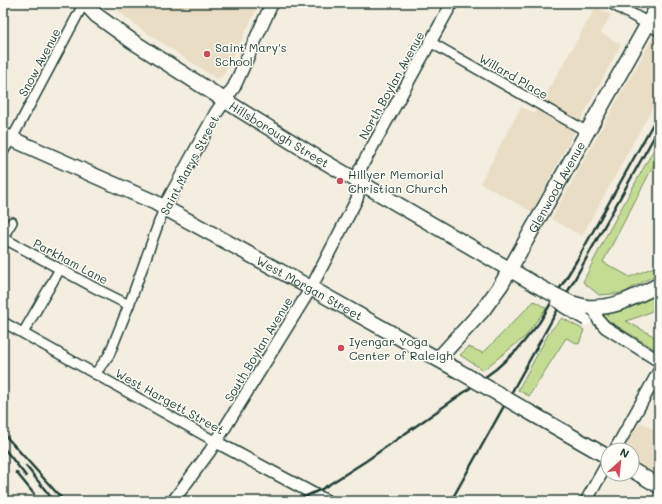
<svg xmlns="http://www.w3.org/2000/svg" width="662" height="504" font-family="Mali,sans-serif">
<rect width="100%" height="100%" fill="#f4eee0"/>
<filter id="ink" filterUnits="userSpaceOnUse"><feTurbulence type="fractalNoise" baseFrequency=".025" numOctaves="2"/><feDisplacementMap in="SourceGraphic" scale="8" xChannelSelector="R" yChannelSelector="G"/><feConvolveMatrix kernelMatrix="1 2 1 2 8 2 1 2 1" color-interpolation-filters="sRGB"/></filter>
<g filter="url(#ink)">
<g fill="#eaddc5">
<polygon points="110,3 260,3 223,76 217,79 145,32 125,17"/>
<polygon points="596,7 611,15 601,33 621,44 532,212 480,183 521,107 535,113"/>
<polygon points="653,37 659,40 659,96 582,236 551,219"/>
<polygon points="640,422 659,432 659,476 632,460 632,450 623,450"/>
</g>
<g fill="#c4dc92" stroke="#728c63">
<polygon points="659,140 659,155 603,262 630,277 654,267 657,274 623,293 599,295 583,282 606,236"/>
<polygon points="659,290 658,308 641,316 626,321 659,339 658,349 653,348 604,318 605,311"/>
<polygon points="534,301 546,308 525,337 483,370 460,355 469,347 483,353"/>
<polygon points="562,318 584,330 579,344 566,338 529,396 518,390 550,331"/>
</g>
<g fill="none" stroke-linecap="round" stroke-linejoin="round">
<defs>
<g id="minor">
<polyline points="430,42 586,131"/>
<polyline points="3,152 16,131 84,3"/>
<polyline points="3,237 12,222"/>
<polyline points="3,238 97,289 129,305"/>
<polyline points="3,322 216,442"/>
<polyline points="23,333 60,269"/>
<polyline points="95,374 109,355 129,305 164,208"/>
</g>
<g id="tertiary">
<polyline points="612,3 659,30"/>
<polyline points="593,307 598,319 605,327 659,361"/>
<polyline points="216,442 327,501"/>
<polyline points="615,450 659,371"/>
<path d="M173,501L210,451L221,434L311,288L357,199C360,188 358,180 360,169L452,3"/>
<polyline points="586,501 608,462"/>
</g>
<polyline id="secondary" points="164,208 216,113 234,87 272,3"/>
<g id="primary">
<path id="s1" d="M85,3L96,15L132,41L240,110L318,158L545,290"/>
<path id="s2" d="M3,135L154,202L318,292L457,370"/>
<path d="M586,307C616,309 634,297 659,285"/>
<path id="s3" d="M438,359L483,310L501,285L659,4"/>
<polyline points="531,413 608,457"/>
<polyline points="632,470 659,486"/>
</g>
</defs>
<use href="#minor" stroke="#1f3d34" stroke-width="12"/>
<use href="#tertiary" stroke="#1f3d34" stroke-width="14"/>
<use href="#secondary" stroke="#1f3d34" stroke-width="15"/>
<use href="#primary" stroke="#1f3d34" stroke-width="17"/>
<use href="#minor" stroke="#fdfcf7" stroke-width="9"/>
<use href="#tertiary" stroke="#fdfcf7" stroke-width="11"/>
<use href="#secondary" stroke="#fdfcf7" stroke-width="12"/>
<use href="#primary" stroke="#fdfcf7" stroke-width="14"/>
<g stroke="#1f3d34" stroke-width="2.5">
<polyline points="3,433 64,501"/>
<polyline points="3,447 26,476"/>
<polyline points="26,466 54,501"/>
<polyline points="16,472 34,494"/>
<polyline points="295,501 322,489 366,461 466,391 496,369 517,350 539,323 577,260 659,113"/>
<polyline points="451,501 659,128"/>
</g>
<defs>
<polyline id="tertiary-bridge" points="557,301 564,307 586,320"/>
<g id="primary-bridge">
<polyline points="545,290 571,303 586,307"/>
<polyline points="457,370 531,413"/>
</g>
</defs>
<use href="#tertiary-bridge" stroke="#1f3d34" stroke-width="14" stroke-linecap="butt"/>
<use href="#primary-bridge" stroke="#1f3d34" stroke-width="17" stroke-linecap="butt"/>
<use href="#tertiary-bridge" stroke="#fdfcf7" stroke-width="11"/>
<use href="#primary-bridge" stroke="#fdfcf7" stroke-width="14"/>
</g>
</g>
<g fill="#d1495b" stroke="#fdfcf7" stroke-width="1.5">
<circle cx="207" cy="54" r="4"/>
<circle cx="340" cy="181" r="4"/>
<circle cx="341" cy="348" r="4"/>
</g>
<g text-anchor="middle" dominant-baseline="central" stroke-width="3" stroke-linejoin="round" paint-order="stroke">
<g font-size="12" fill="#1f3d34" stroke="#fdfcf7" text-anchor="start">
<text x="215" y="47">Saint Mary's<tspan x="215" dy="14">School</tspan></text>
<text x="348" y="174">Hillyer Memorial<tspan x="348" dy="14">Christian Church</tspan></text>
<text x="349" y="341">Iyengar Yoga<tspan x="349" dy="14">Center of Raleigh</tspan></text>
</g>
<g font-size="12" fill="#1f3d34" stroke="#fdfcf7">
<text transform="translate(39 62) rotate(-62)">Snow Avenue</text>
<text transform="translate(514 76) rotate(30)">Willard Place</text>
<text transform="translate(391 85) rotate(-61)">North Boylan Avenue</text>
<text stroke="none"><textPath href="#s1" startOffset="235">Hillsborough Street</textPath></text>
<text transform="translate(189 165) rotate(-62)">Saint Marys Street</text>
<text stroke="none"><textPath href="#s3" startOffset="210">Glenwood Avenue</textPath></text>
<text transform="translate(71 261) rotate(28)">Parkham Lane</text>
<text stroke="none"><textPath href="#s2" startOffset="343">West Morgan Street</textPath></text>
<text transform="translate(258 349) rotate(-59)">South Boylan Avenue</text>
<text transform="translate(170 401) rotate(29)">West Hargett Street</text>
</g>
</g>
<rect width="662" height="504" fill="none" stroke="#fdfcf7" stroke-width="16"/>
<rect x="8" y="8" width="646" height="488" fill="none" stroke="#1f3d34" stroke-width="1.5" filter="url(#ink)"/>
<g transform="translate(620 462) rotate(27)"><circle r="19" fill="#fdfcf7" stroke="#a4b0a9"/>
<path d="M0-3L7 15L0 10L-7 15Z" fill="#d1495b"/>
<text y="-6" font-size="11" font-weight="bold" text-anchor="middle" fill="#1f3d34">N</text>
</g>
</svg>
